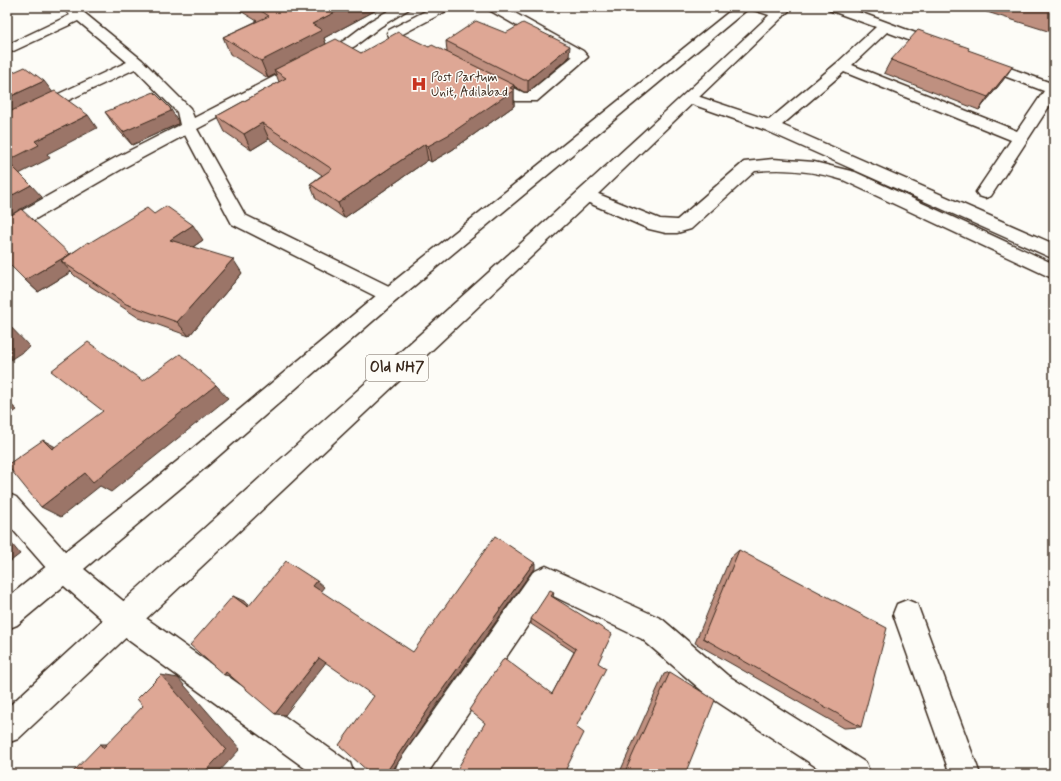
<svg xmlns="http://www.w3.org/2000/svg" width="1061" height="781" font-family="Mynerve,sans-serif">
<rect width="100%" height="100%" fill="#fdfcf7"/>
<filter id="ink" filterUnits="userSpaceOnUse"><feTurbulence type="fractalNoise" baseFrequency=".025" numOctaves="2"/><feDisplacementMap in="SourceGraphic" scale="8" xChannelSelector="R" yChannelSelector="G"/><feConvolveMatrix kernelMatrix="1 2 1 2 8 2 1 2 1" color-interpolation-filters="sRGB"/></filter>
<g filter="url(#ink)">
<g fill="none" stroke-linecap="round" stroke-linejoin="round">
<defs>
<g id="minor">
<polygon points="62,7 77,7 142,60 190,108 194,118 345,40 370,21 395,7 412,7 380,27 355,46 197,129 245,215 397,290 400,295 397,300 390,303 383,300 232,224 185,135 127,166 13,232 7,233 7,219 115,158 180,125 177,112 135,69 7,129 7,118 127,62 78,21 7,54 7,45 70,15"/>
<polygon points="433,7 450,7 448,10 399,36 389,36 387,33 389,30"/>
<polygon points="487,7 504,7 583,51 588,57 537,101 516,101 482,83 480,80 482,77 492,77 524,93 528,93 572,57 489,10"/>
<path d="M752,7C762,7 778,5 785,14L783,17L778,18L754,10Z"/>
<polygon points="827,7 846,7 945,44 947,47 945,50 935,50 887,32 852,65 1017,131 1044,91 975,65 973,62 975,59 985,59 1054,84 1054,99 991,196 985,198 979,196 976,192 1011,140 844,72 782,125 1054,244 1054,259 765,130 686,102 683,99 686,96 691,94 769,120 837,63 876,27 829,10"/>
<path d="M773,159L814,162L855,172L1054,264V279L843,180C815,171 784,168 755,171L691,229L677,233H666L649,229L580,199L577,195L580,191L586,189L660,219L677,220L744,162Z"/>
<polygon points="7,493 16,497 73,560 133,609 350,763 354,774 313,774 113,629 55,578 7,523"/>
<polygon points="546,566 662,619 727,675 866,763 870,774 827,774 707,695 642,639 549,594 427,774 394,774 398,763 533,572"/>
<polygon points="907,600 917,604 980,774 950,774 893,614 897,604"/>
</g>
<g id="major">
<polygon points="735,7 750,7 397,300 207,466 17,625 7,629 7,598 191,450 383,290"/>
<path d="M778,7H793L599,193L18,739L7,743V708C262,472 525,245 778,7Z"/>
</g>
</defs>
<use href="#minor" stroke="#3b2a1e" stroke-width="3"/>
<use href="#major" stroke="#3b2a1e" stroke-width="3"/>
<use href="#minor" fill="#fdfcf7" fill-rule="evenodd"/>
<use href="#major" fill="#fdfcf7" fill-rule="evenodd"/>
</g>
<g fill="#bf9080" stroke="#3b2a1e">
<polygon points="234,7 382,7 324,38 326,44 361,53 429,47 447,52 446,41 506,33 569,57 528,92 524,92 514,86 514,106 452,150 431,162 428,160 344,218 316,199 310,184 322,175 269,139 251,150 225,132 217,116 279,82 276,74 268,78 230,54 223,37 257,21"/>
<polygon points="418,7 429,7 425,10"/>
<polygon points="971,7 1054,7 1054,28 1051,32"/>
<polygon points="968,50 1004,79 979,110 884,73 891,60"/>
<polygon points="105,112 178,121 178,124 132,145 114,125"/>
<polygon points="154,214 203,240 193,247 242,273 189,336 139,318 75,276 71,272 38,292 25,280 89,243"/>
<polygon points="739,550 861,727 844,728 695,643 730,558"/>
<polygon points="554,592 553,597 598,663 576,727 566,769 459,774 552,694 574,652 531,624 531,619"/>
<polygon points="670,672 685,774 619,774 664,674"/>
</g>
<g fill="#9b7568" stroke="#3b2a1e">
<polygon points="345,7 382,7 324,38 327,47 274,70 276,74 268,78 261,61 312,24"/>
<polygon points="424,7 429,7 425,10"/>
<polygon points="570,46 569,57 528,92 528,80"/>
<polygon points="1013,66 1004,79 979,110 988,97"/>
<polygon points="44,81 54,94 7,116 7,98"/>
<polygon points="514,85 514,106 452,150 431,162 428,146"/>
<polygon points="170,108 178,121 178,124 132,145 123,132"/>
<polygon points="88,115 97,128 47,154 50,158 19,174 7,161 35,141"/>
<polygon points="262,123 269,139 251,150 244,134"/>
<polygon points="425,144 428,160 344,218 338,203"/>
<polygon points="31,185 42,197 7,217 7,198"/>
<polygon points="193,225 203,240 181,255 170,240"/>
<polygon points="70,254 81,266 61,261 71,272 38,292 25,280"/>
<polygon points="233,259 242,273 189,336 177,322"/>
<polygon points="7,323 30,347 7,362"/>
<polygon points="216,385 228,398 111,492 100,486 61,517 41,507 85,473"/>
<polygon points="7,401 17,410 7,417"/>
<polygon points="43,440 63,451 52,449"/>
<polygon points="7,538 20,554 7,564"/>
<polygon points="535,563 535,569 532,571 436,706 390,774 385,774 432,704 532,565"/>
<polygon points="317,581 324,587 320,592 313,586"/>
<polygon points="233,596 244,601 258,612 248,607"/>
<polygon points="319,658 327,661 285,715 275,714"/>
<polygon points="226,672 236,677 224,675"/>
<polygon points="161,675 178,678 240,749 217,774 203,774"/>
<polygon points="100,744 121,744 103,748"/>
</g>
<g fill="#dea795" stroke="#3b2a1e">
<polygon points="255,7 345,7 312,24 322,30 261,61 223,37 269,16"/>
<polygon points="476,21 506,33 523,23 570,46 528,80 524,80 446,41"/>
<polygon points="918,30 969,48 968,50 1013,66 988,97 891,60"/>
<polygon points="398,32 429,47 432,45 514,85 510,88 514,90 450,134 428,146 425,144 338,203 310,184 332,169 262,123 244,134 217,116 286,78 274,70 336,39 361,53"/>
<polygon points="25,67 44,81 7,98 7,75"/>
<polygon points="55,91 88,115 35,141 39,145 7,161 31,185 7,198 7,122 10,121 7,118 7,113"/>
<polygon points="154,92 170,108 171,111 123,132 105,112"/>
<polygon points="166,206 193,225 170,240 233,259 177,322 126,304 61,261 88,242 89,243 147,208 154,214"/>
<polygon points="21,209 70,254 25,280 7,262 7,218"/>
<polygon points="7,328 11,332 7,334"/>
<polygon points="88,342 143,381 180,354 216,385 93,482 85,473 41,507 7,465 43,440 52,449 103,411 51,371"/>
<polygon points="495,536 535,563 532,565 432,704 385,774 371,774 339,745 374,696 319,658 275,714 226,672 224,675 190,645 233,596 248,607 286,561 317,581 313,586 413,652"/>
<polygon points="739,550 887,628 861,727 703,638"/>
<polygon points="550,590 554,592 551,596 612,634 598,663 606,668 576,727 584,733 566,769 573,774 459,774 456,771 485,723 469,710 504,658 552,694 576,649 531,619"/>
<polygon points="670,672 715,700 685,774 624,774"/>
<polygon points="161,675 226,749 203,774 71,774 100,744 103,748 143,706 137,699"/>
</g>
</g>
<defs>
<symbol id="hospital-bare" viewBox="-9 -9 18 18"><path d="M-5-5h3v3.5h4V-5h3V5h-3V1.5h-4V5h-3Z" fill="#c8321e" stroke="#fdfcf7" stroke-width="2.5" paint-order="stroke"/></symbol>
</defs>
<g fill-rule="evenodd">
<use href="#hospital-bare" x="408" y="73" width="22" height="22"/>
</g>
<g text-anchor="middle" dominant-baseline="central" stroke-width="3" stroke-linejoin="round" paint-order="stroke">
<g font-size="13" fill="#3b2a1e" stroke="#fdfcf7" text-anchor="start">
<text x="431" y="77">Post Partum<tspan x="431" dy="15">Unit, Adilabad</tspan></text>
</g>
<rect fill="#fdfcf7" stroke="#75695f" stroke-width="1" x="366" y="355" width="62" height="26" rx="3"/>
<g font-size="15" font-weight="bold" fill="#3b2a1e">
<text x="397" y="368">Old NH7</text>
</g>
</g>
<rect width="1061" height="781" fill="none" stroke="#fdfcf7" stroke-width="24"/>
<rect x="12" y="12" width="1037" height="757" fill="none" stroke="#3b2a1e" stroke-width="1.5" filter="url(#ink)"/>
</svg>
